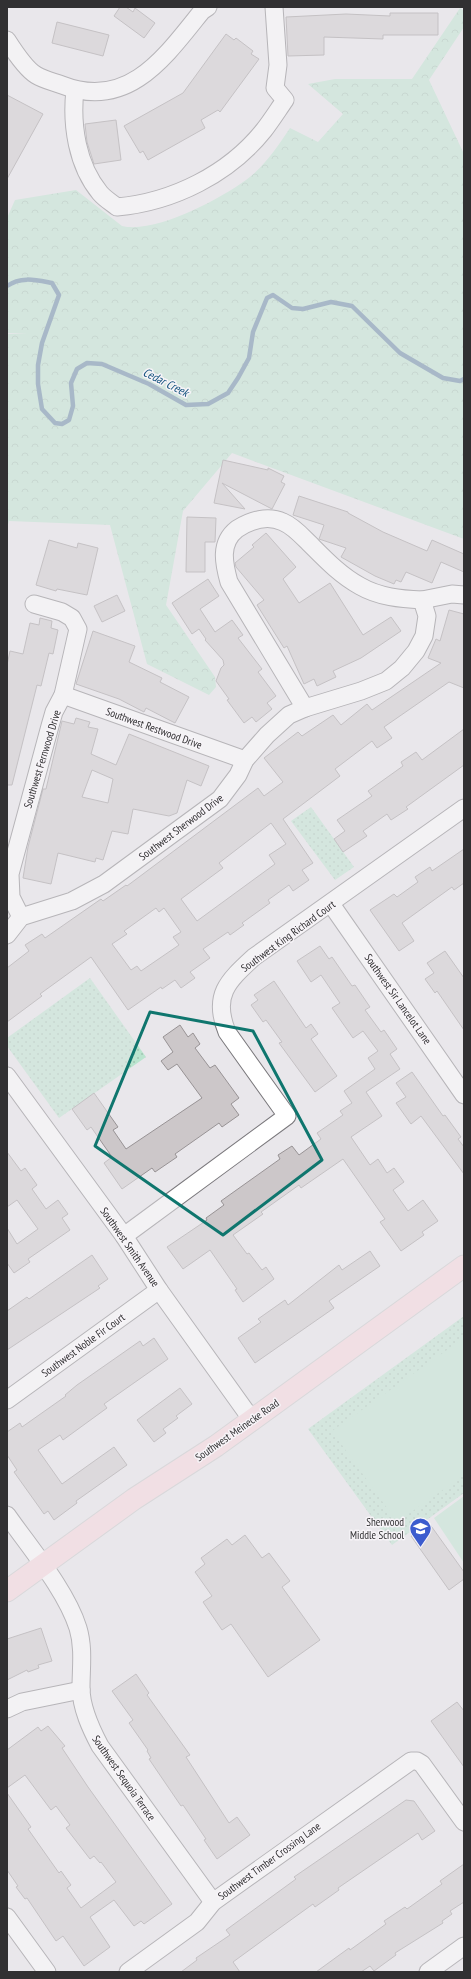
<svg xmlns="http://www.w3.org/2000/svg" width="471" height="1979" font-family="'PT Sans Narrow',sans-serif">
<defs>
<pattern id="grass-dots" width="8" height="8" patternUnits="userSpaceOnUse"><rect width="8" height="8" fill="#bae4ce"/><path d="M2 2h.1M6 6h.1" fill="none" stroke="#a0c4b1" stroke-width="1.8" stroke-linecap="round"/></pattern>
<pattern id="forest-crowns" width="20" height="18" patternUnits="userSpaceOnUse"><rect width="20" height="18" fill="#bae4ce"/><path d="M2 6a3 3 0 1 1 6 0M12 15a3 3 0 1 1 6 0" fill="none" stroke="#a0c4b1"/></pattern>
</defs>
<rect width="100%" height="100%" fill="#e9e7eb"/>
<g fill="url(#grass-dots)">
<polygon points="311,807 354,867 335,880 291,821"/>
<polygon points="90,978 146,1057 59,1118 7,1046 7,1038"/>
<polygon points="464,1316 464,1493 392,1545 308,1429"/>
</g>
<path fill="url(#forest-crowns)" d="M460,8L464,11V27L429,80L464,154V539L232,453L183,511L166,605L215,677L216,687L209,695L147,664L110,525L9,521L7,528V334L27,333H7V218L15,200L76,190L122,226C155,234 220,199 246,180C264,167 278,146 290,128L318,142L343,114L308,84L335,79H412Z"/>
<g fill="#bae4ce">
<polygon points="464,1338 464,1475 397,1522 332,1431"/>
<polygon points="464,1496 464,1563 434,1518"/>
</g>
<g fill="none" stroke-linecap="round" stroke-linejoin="round">
<path stroke="#597f9d" stroke-width="4.5" d="M7,286C21,276 36,280 52,283L59,295L42,343L38,365V384L42,409L55,423L62,424L69,420L73,406L71,383L77,369L87,363L102,364L149,384L186,405L208,404L228,393L238,378L249,358L253,332L267,298L273,295L292,308L303,309L331,302L352,306L400,353L443,378L460,381L464,379"/>
</g>
<g fill="#ccc7c9" stroke="#989395" fill-rule="evenodd">
<polygon points="120,7 126,7 133,12 135,8 155,23 144,38 114,16"/>
<polygon points="390,13 438,13 438,35 383,35 383,39 324,37 324,55 288,56 286,17 346,14 390,16"/>
<polygon points="57,22 109,35 103,56 52,43"/>
<polygon points="226,34 234,40 236,38 253,51 251,54 259,59 220,112 218,110 201,120 205,128 148,160 143,151 140,153 124,126 183,93"/>
<polygon points="7,95 43,114 7,179"/>
<polygon points="116,120 121,160 94,164 87,142 85,124"/>
<polygon points="223,460 268,470 268,468 284,476 281,482 285,484 272,509 222,483 245,509 214,503"/>
<polygon points="299,496 348,512 348,513 383,532 427,551 432,540 464,554 464,572 441,562 432,583 406,572 401,582 396,580 394,584 375,576 341,557 346,548 319,539 324,525 293,515"/>
<polygon points="187,517 216,518 215,542 205,542 205,572 186,572"/>
<polygon points="266,533 296,567 283,579 299,603 330,583 363,635 391,617 401,631 361,658 333,671 336,677 317,686 314,679 304,684 287,646 284,648 257,605 264,600 236,567 235,563 254,547 252,545"/>
<polygon points="49,540 77,548 78,543 98,548 87,595 57,589 56,591 36,585"/>
<polygon points="208,579 219,596 200,609 215,632 232,620 243,635 238,638 262,669 258,672 276,696 267,703 272,709 256,722 252,717 244,723 227,700 229,699 216,681 221,668 224,665 223,660 205,640 206,639 199,629 192,634 172,603"/>
<polygon points="117,595 125,611 102,622 94,606"/>
<path d="M449,610L464,614V688L449,682L384,727L392,738L377,748L372,741L335,769L340,776L283,819L313,863L302,870L309,880L293,891L289,885L268,900L270,903L242,923L244,925L230,935L228,932L203,949L210,958L190,972L195,978L181,988L175,980L162,989L161,987L128,1010L91,957L40,994L42,996L7,1022V968L29,951L25,945L42,934L45,938L101,899L103,901L126,885L127,886L258,788L264,796L283,782L264,758L298,732L302,736L333,715L341,725L367,704L372,710L441,663L428,658L436,639L440,641ZM271,823L286,844L269,855L275,864L197,921L181,899L223,868L219,863ZM156,908L159,912L164,908L181,932L173,937L179,945L141,971L137,966L131,970L112,944L127,934L124,931Z"/>
<polygon points="40,618 52,621 51,628 58,630 53,654 49,653 41,686 37,685 12,785 7,785 7,665 10,651 23,654 30,623 39,625"/>
<polygon points="93,631 135,646 129,662 162,678 160,682 189,697 175,723 146,708 144,712 119,699 76,684"/>
<path d="M76,718L90,722L88,727L98,729L91,754L116,765L129,734L209,766L201,786L187,780L177,813L169,816L133,809L128,834L112,831L103,860L96,858L95,862L58,853L51,884L23,878L28,847L43,789H46L62,721L74,724ZM92,770L113,779L108,803L82,797Z"/>
<polygon points="464,729 464,765 406,807 408,809 391,820 387,814 363,831 367,836 343,852 334,839 345,831 337,820 372,796 368,791 403,766 401,762 416,752 422,760"/>
<polygon points="464,849 464,883 454,890 452,887 402,923 414,941 399,951 370,910 394,894 397,897 418,882 415,877 430,867 432,871"/>
<polygon points="320,946 329,959 332,957 352,986 355,985 370,1007 365,1010 381,1032 384,1030 397,1049 390,1054 400,1069 366,1092 382,1116 351,1137 370,1165 378,1159 387,1173 394,1168 404,1182 393,1190 408,1211 423,1200 438,1221 422,1232 424,1235 401,1251 380,1222 385,1219 343,1159 301,1188 299,1185 261,1212 263,1214 233,1235 247,1254 249,1253 262,1270 266,1267 274,1279 243,1302 235,1290 237,1289 210,1250 183,1269 167,1247 207,1220 206,1218 224,1205 221,1201 280,1159 278,1155 292,1146 299,1155 321,1139 317,1133 343,1115 340,1111 352,1103 344,1091 375,1069 368,1058 378,1051 363,1031 353,1038 332,1008 340,1003 321,975 311,982 297,961"/>
<polygon points="445,951 464,978 464,1030 437,991 435,993 425,979 434,973 427,963"/>
<polygon points="274,981 306,1028 311,1024 318,1034 311,1039 337,1076 315,1092 279,1043 282,1042 266,1020 263,1022 251,1005 258,1000 254,995"/>
<polygon points="180,1025 188,1037 193,1033 200,1044 195,1048 210,1068 215,1065 239,1098 231,1104 239,1115 222,1127 219,1123 175,1154 177,1157 155,1172 152,1168 122,1189 104,1163 112,1157 91,1127 87,1130 72,1109 94,1093 118,1127 113,1130 126,1149 202,1098 177,1064 168,1070 161,1061 173,1052 163,1037"/>
<polygon points="412,1072 443,1116 445,1115 461,1137 458,1139 464,1147 464,1174 421,1116 411,1124 396,1103 406,1097 396,1083"/>
<polygon points="7,1152 21,1171 25,1168 37,1185 32,1189 46,1209 58,1200 68,1214 62,1218 70,1230 28,1259 30,1262 14,1273 7,1263 7,1228 17,1244 38,1229 17,1200 7,1207"/>
<polygon points="370,1251 380,1266 329,1301 334,1308 255,1363 238,1338 261,1322 258,1319 285,1300 288,1305 339,1265 342,1270"/>
<polygon points="92,1255 108,1279 98,1286 100,1288 7,1350 7,1311 27,1297 29,1299"/>
<polygon points="154,1338 168,1359 104,1404 107,1408 63,1440 60,1435 38,1450 62,1484 114,1447 127,1465 76,1501 77,1503 54,1520 48,1511 44,1514 14,1472 17,1470 7,1455 7,1432 20,1423 22,1427 66,1396 65,1395 77,1385 140,1341 143,1346"/>
<polygon points="180,1388 192,1404 176,1416 178,1418 163,1429 166,1433 154,1442 137,1420"/>
<polygon points="429,1523 464,1572 464,1579 449,1590 411,1536"/>
<polygon points="245,1535 262,1558 269,1553 290,1581 282,1587 320,1640 268,1677 231,1624 222,1630 203,1602 212,1596 195,1572 205,1564 201,1558 227,1539 232,1545"/>
<polygon points="41,1628 52,1661 38,1665 39,1668 28,1672 27,1670 7,1680 7,1639"/>
<polygon points="136,1674 149,1693 147,1695 190,1755 186,1757 229,1823 237,1817 250,1835 217,1859 204,1840 206,1839 183,1805 181,1806 149,1759 151,1758 147,1751 148,1750 129,1723 133,1720 112,1691"/>
<polygon points="457,1702 464,1711 464,1767 431,1721"/>
<polygon points="48,1726 65,1746 62,1748 88,1787 172,1904 144,1924 141,1921 134,1926 114,1900 90,1917 110,1947 84,1966 63,1936 56,1941 27,1898 25,1899 16,1887 18,1886 7,1870 7,1793 31,1827 28,1829 59,1873 61,1871 71,1885 67,1888 81,1908 116,1882 101,1862 100,1863 94,1856 90,1859 66,1828 70,1825 56,1806 51,1810 25,1775 7,1788 7,1750 38,1727 41,1731"/>
<polygon points="406,1800 414,1801 435,1831 422,1840 418,1833 338,1888 339,1890 315,1907 313,1904 270,1935 233,1962 240,1972 181,1972 197,1960 196,1958 230,1935 226,1930 296,1879 294,1877"/>
<polygon points="464,1864 464,1902 450,1911 452,1914 442,1921 443,1923 395,1953 396,1955 374,1971 370,1966 361,1972 316,1972 349,1948 350,1950 386,1924 384,1921 405,1907 407,1909 442,1884 440,1881"/>
</g>
<g fill="none" stroke-linecap="round" stroke-linejoin="round">
<defs>
<g id="minor">
<path d="M7,40C14,51 26,69 36,75C44,80 54,82 62,85C128,111 165,57 202,11L208,7"/>
<path d="M75,90C71,125 77,165 100,193C105,199 112,203 117,207C173,202 229,174 264,130C271,121 278,110 285,100L275,88L278,65L274,7"/>
<polyline points="63,695 245,760"/>
<path d="M305,708L229,582C224,564 219,543 237,529C251,520 268,515 283,522C293,526 302,536 309,543C325,559 340,575 360,586C379,597 401,599 422,600"/>
<polyline points="331,904 464,1095"/>
<polyline points="21,917 11,897 10,874 50,726 54,712 63,695 78,629 72,618 62,612 34,604"/>
<polyline points="7,935 21,917 72,901 104,884 220,799 238,775 245,760 267,735 289,715 305,708 361,691 386,681 402,668 416,651 424,636 427,616 422,600 452,594 464,595"/>
<polyline points="7,1076 124,1236 159,1290 252,1420"/>
<path d="M124,1236L287,1116L227,1032C212,995 228,981 254,957L464,808"/>
<polyline points="7,1400 159,1290"/>
<path d="M7,1515C30,1548 66,1590 78,1628C84,1648 81,1668 81,1688C81,1708 91,1729 100,1746L213,1902"/>
<polyline points="7,1709 22,1702 81,1690"/>
<polyline points="7,1917 47,1972"/>
<polyline points="128,1972 197,1922 213,1902 411,1761 417,1761 422,1764 464,1822"/>
<polyline points="428,1972 464,1946"/>
</g>
<polyline id="major" points="7,1591 134,1499 216,1446 464,1266"/>
</defs>
<use href="#minor" stroke="#7a787c" stroke-width="19"/>
<use href="#major" stroke="#c5c5c6" stroke-width="23"/>
<use href="#minor" stroke="#fff" stroke-width="17"/>
<use href="#major" stroke="#fad6dc" stroke-width="21"/>
</g>
<path d="M0 0H471V1979H0ZM150,1012L253,1031L322,1160L223,1235L95,1146Z" fill="#e9e7eb" fill-opacity=".55" fill-rule="evenodd"/>
<path fill="none" stroke="#0f766e" stroke-width="3" stroke-linejoin="round" d="M150,1012L253,1031L322,1160L223,1235L95,1146Z"/>
<defs>
<symbol id="school-pin" viewBox="-11 -11 22 30"><path d="M0 17L-7.5 6A9.5 9.5 0 1 1 7.5 6Z" fill="#3c5cce" stroke="#f7f4f8"/><path d="M0-5L7-2L0 1L-7-2ZM-4 1L0 2.5L4 1V4Q0 6-4 4Z" fill="#fff"/></symbol>
</defs>
<g fill-rule="evenodd">
<use href="#school-pin" x="408" y="1516" width="25" height="34"/>
</g>
<g text-anchor="middle" dominant-baseline="central" stroke-width="3" stroke-linejoin="round" paint-order="stroke">
<g font-size="11" fill="#313032" stroke="#f7f4f8">
<text transform="translate(154 728) rotate(20)">Southwest Restwood Drive</text>
<text transform="translate(42 759) rotate(-73)">Southwest Fernwood Drive</text>
<text transform="translate(181 827) rotate(-37)">Southwest Sherwood Drive</text>
<text transform="translate(288 936) rotate(-36)">Southwest King Richard Court</text>
<text transform="translate(398 999) rotate(55)">Southwest Sir Lancelot Lane</text>
<text transform="translate(130 1247) rotate(55)">Southwest Smith Avenue</text>
<text transform="translate(83 1345) rotate(-36)">Southwest Noble Fir Court</text>
<text transform="translate(237 1430) rotate(-35)">Southwest Meinecke Road</text>
<text transform="translate(124 1778) rotate(55)">Southwest Sequoia Terrace</text>
<text transform="translate(269 1861) rotate(-36)">Southwest Timber Crossing Lane</text>
</g>
<g font-size="11" fill="#313032" stroke="#f7f4f8" text-anchor="end">
<text x="404" y="1522">Sherwood<tspan x="404" dy="13">Middle School</tspan></text>
</g>
<g font-size="12" font-style="italic" fill="#195781" stroke="#f7f4f8">
<text transform="translate(166 382) rotate(27)">Cedar Creek</text>
</g>
</g>
<rect width="471" height="1979" fill="none" stroke="#313032" stroke-width="16"/>
</svg>
